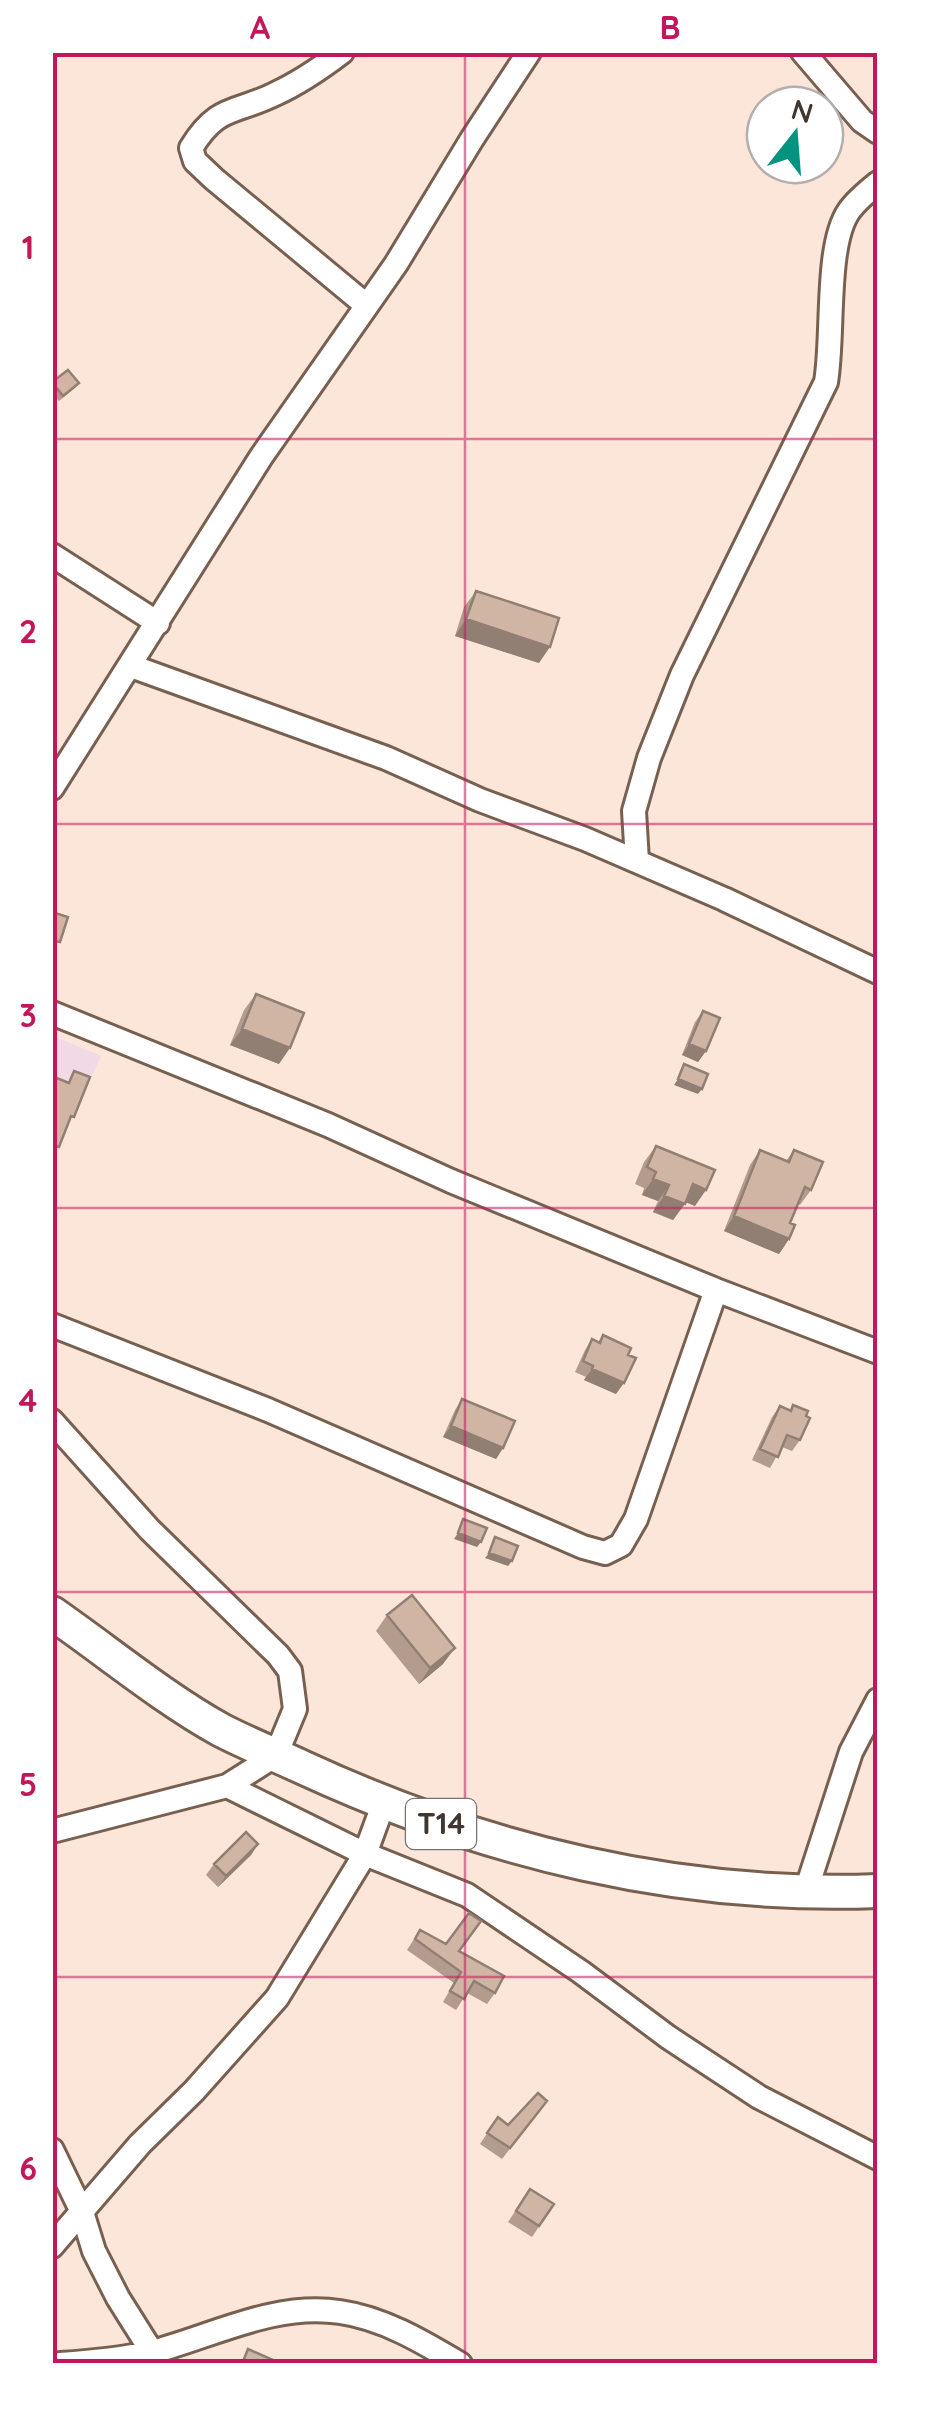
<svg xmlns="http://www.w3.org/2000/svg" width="930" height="2416" font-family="Quicksand,sans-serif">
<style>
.industrial{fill:#f1dae5}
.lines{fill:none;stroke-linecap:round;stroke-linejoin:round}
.minor-casing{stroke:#786051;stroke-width:28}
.highway-casing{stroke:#786051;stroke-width:38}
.minor{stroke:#fff;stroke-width:22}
.highway{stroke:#fff;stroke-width:32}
.wall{fill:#b39c8e}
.shaded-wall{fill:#927f74}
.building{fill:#d0b5a5;stroke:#927f74;stroke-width:2.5}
.grid{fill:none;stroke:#c2185b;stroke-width:2.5;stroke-opacity:0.55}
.labels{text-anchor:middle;stroke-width:8;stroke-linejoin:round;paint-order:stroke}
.shield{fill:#fff;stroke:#7a726e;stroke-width:2.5}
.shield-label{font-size:30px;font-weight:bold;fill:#413630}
.neatline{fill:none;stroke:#c2185b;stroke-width:4}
.grid-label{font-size:32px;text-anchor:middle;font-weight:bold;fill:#c2185b}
</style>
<rect width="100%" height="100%" fill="#fce6d9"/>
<!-- industrial -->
<path class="industrial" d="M 53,1036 L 101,1056 L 53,1161 Z"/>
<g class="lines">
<defs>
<path id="minor" d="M 342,52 C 321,68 299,83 275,94 C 235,114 218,104 191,148 L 195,161 L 214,179 L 366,305
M 803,52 L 862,121 L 878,132
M 52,555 L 158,623
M 131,666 L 386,758 L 480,800 L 585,839 L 724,899 L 878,972
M 52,788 L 261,457 L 396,264 L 472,139 L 529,52
M 637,861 L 634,811 L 649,758 L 682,675 L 826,382 C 834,336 825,245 849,211 C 856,201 868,191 878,183
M 52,1013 L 328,1125 L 451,1181 L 716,1290 L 878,1352
M 52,1325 L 268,1410 L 583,1547 L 605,1553 L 621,1545 L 636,1519 L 716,1290
M 52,1421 L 150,1530 L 278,1655 L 290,1671 L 295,1709 L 276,1755 L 227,1786 L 52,1831
M 227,1786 L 365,1854 L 467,1895 L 581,1972 L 668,2037 L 759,2097 L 878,2158
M 805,1894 L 851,1752 L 878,1700
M 52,2150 L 82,2212 L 94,2251 L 118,2298 L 152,2352 L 156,2364
M 52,2246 L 140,2144 L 194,2091 L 277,1998 L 365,1854 L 383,1805
M 60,2364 C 91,2362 123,2359 152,2352 C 213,2336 275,2302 340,2312 C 383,2318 423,2342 460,2364"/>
<path id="highway" d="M 52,1613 C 108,1652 162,1697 221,1730 C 248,1744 276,1755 304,1768 C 484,1851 679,1899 878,1891"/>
</defs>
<!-- minor casing -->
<use href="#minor" class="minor-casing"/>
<!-- highway casing -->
<use href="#highway" class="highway-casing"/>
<!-- minor -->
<use href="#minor" class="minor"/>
<!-- highway -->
<use href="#highway" class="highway"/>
</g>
<!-- wall -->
<path class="wall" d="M 52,382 L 79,383 L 75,388 L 59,401 L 52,393 Z
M 476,591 L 539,663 L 455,636 L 464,607 Z
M 256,994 L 279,1064 L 230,1045 L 244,1010 Z
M 703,1011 L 706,1051 L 698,1062 L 682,1055 L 695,1022 Z
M 656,1146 L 695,1206 L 685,1202 L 673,1220 L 653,1212 L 658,1201 L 642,1195 L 644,1188 L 635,1184 L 644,1162 Z
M 760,1150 L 786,1161 L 794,1150 L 811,1190 L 800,1205 L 798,1204 L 790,1223 L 789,1239 L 779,1254 L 724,1231 L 750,1165 Z
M 603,1335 L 616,1394 L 584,1380 L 586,1377 L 575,1372 L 585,1350 L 592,1339 L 598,1342 Z
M 462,1399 L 503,1448 L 496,1459 L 443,1437 L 455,1410 Z
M 793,1405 L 800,1440 L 792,1451 L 782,1447 L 770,1468 L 752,1460 L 772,1417 L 780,1406 L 790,1410 Z
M 387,1615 L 443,1664 L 419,1684 L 376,1631 Z
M 258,1844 L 251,1855 L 218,1887 L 206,1875 L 214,1864 Z
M 420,1930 L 459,1951 L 495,1993 L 487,2004 L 467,1993 L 456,2010 L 443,2002 L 454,1983 L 407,1950 Z
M 547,2101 L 502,2159 L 480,2144 L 498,2117 L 508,2125 Z
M 530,2189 L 554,2204 L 532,2237 L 508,2222 Z"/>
<!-- shaded-wall -->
<path class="shaded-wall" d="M 466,619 L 550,647 L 539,663 L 455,636 Z
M 242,1029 L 290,1048 L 279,1064 L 230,1045 Z
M 689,1044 L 706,1051 L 698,1062 L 682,1055 Z
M 678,1079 L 702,1089 L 698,1094 L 674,1085 Z
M 653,1179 L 669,1185 L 658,1201 L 642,1195 Z
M 693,1184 L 706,1190 L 695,1206 L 681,1200 Z
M 664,1196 L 685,1204 L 673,1220 L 653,1212 Z
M 734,1216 L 789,1239 L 779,1254 L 724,1231 Z
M 592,1369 L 624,1383 L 616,1394 L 584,1380 Z
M 451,1426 L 503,1448 L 496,1459 L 443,1437 Z
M 458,1533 L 481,1542 L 477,1547 L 454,1539 Z
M 489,1553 L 512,1561 L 508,1566 L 485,1558 Z
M 455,1648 L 443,1664 L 419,1684 L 430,1668 Z
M 258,1844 L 251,1855 L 218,1887 L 226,1876 Z"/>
<!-- building -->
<path class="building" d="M 68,370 L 79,383 L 63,396 L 52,382 Z
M 476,591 L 559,618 L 550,647 L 466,619 Z
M 52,912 L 68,917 L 60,942 L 55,941 L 52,947 Z
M 256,994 L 304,1013 L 290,1048 L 242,1029 Z
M 703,1011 L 720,1018 L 706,1051 L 689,1044 Z
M 684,1064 L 708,1074 L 702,1089 L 678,1079 Z
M 74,1071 L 90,1077 L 74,1117 L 71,1116 L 59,1147 L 52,1145 L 52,1076 L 69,1083 Z
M 656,1146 L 715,1170 L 706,1190 L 693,1184 L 685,1204 L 664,1196 L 669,1185 L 653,1179 L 656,1172 L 647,1167 Z
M 760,1150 L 789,1162 L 794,1150 L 823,1162 L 811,1190 L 805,1187 L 790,1223 L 795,1225 L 789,1239 L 734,1216 Z
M 603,1335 L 631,1348 L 628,1355 L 636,1358 L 624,1383 L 592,1369 L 593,1366 L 583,1361 L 592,1339 L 600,1343 Z
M 462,1399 L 515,1421 L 503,1448 L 451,1426 Z
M 793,1405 L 808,1411 L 806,1416 L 810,1418 L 800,1440 L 787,1435 L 778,1457 L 760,1449 L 780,1406 L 791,1411 Z
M 463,1519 L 487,1528 L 481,1542 L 458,1533 Z
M 495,1537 L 518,1546 L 512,1561 L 489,1553 Z
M 412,1595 L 455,1648 L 430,1668 L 387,1615 Z
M 246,1832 L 258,1844 L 226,1876 L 214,1864 Z
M 469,1913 L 481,1921 L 459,1951 L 504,1976 L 495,1993 L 474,1981 L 464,1999 L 450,1991 L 461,1972 L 415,1939 L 420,1930 L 446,1944 Z
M 538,2093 L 547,2101 L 510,2148 L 487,2133 L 498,2117 L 508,2125 Z
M 530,2189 L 554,2204 L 539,2226 L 516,2211 Z
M 248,2349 L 282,2364 L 242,2364 Z"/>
<!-- grid -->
<path class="grid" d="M 465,52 L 465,2364M 52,439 L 878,439M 52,824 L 878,824M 52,1208 L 878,1208M 52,1592 L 878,1592M 52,1977 L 878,1977"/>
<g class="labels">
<!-- shield labels -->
<rect class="shield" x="406" y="1799" width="70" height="50" rx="8"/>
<g class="shield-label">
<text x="441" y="1834">T14</text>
</g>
</g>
<!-- border -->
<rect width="930" height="2416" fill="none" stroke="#ffffff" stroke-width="110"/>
<!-- north arrow -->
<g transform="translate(795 135) rotate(17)"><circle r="48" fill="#ffffff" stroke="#b3afac" stroke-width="2.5"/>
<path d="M0-8L18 38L0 25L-18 38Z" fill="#029481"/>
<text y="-15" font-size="28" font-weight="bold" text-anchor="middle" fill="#413630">N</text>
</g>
<rect x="55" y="55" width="820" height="2306" class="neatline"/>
<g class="grid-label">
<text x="260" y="39">A</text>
<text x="670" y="39">B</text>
<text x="28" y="259">1</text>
<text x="28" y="643">2</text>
<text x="28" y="1027">3</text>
<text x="28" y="1412">4</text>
<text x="28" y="1796">5</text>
<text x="28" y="2180">6</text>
</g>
</svg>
